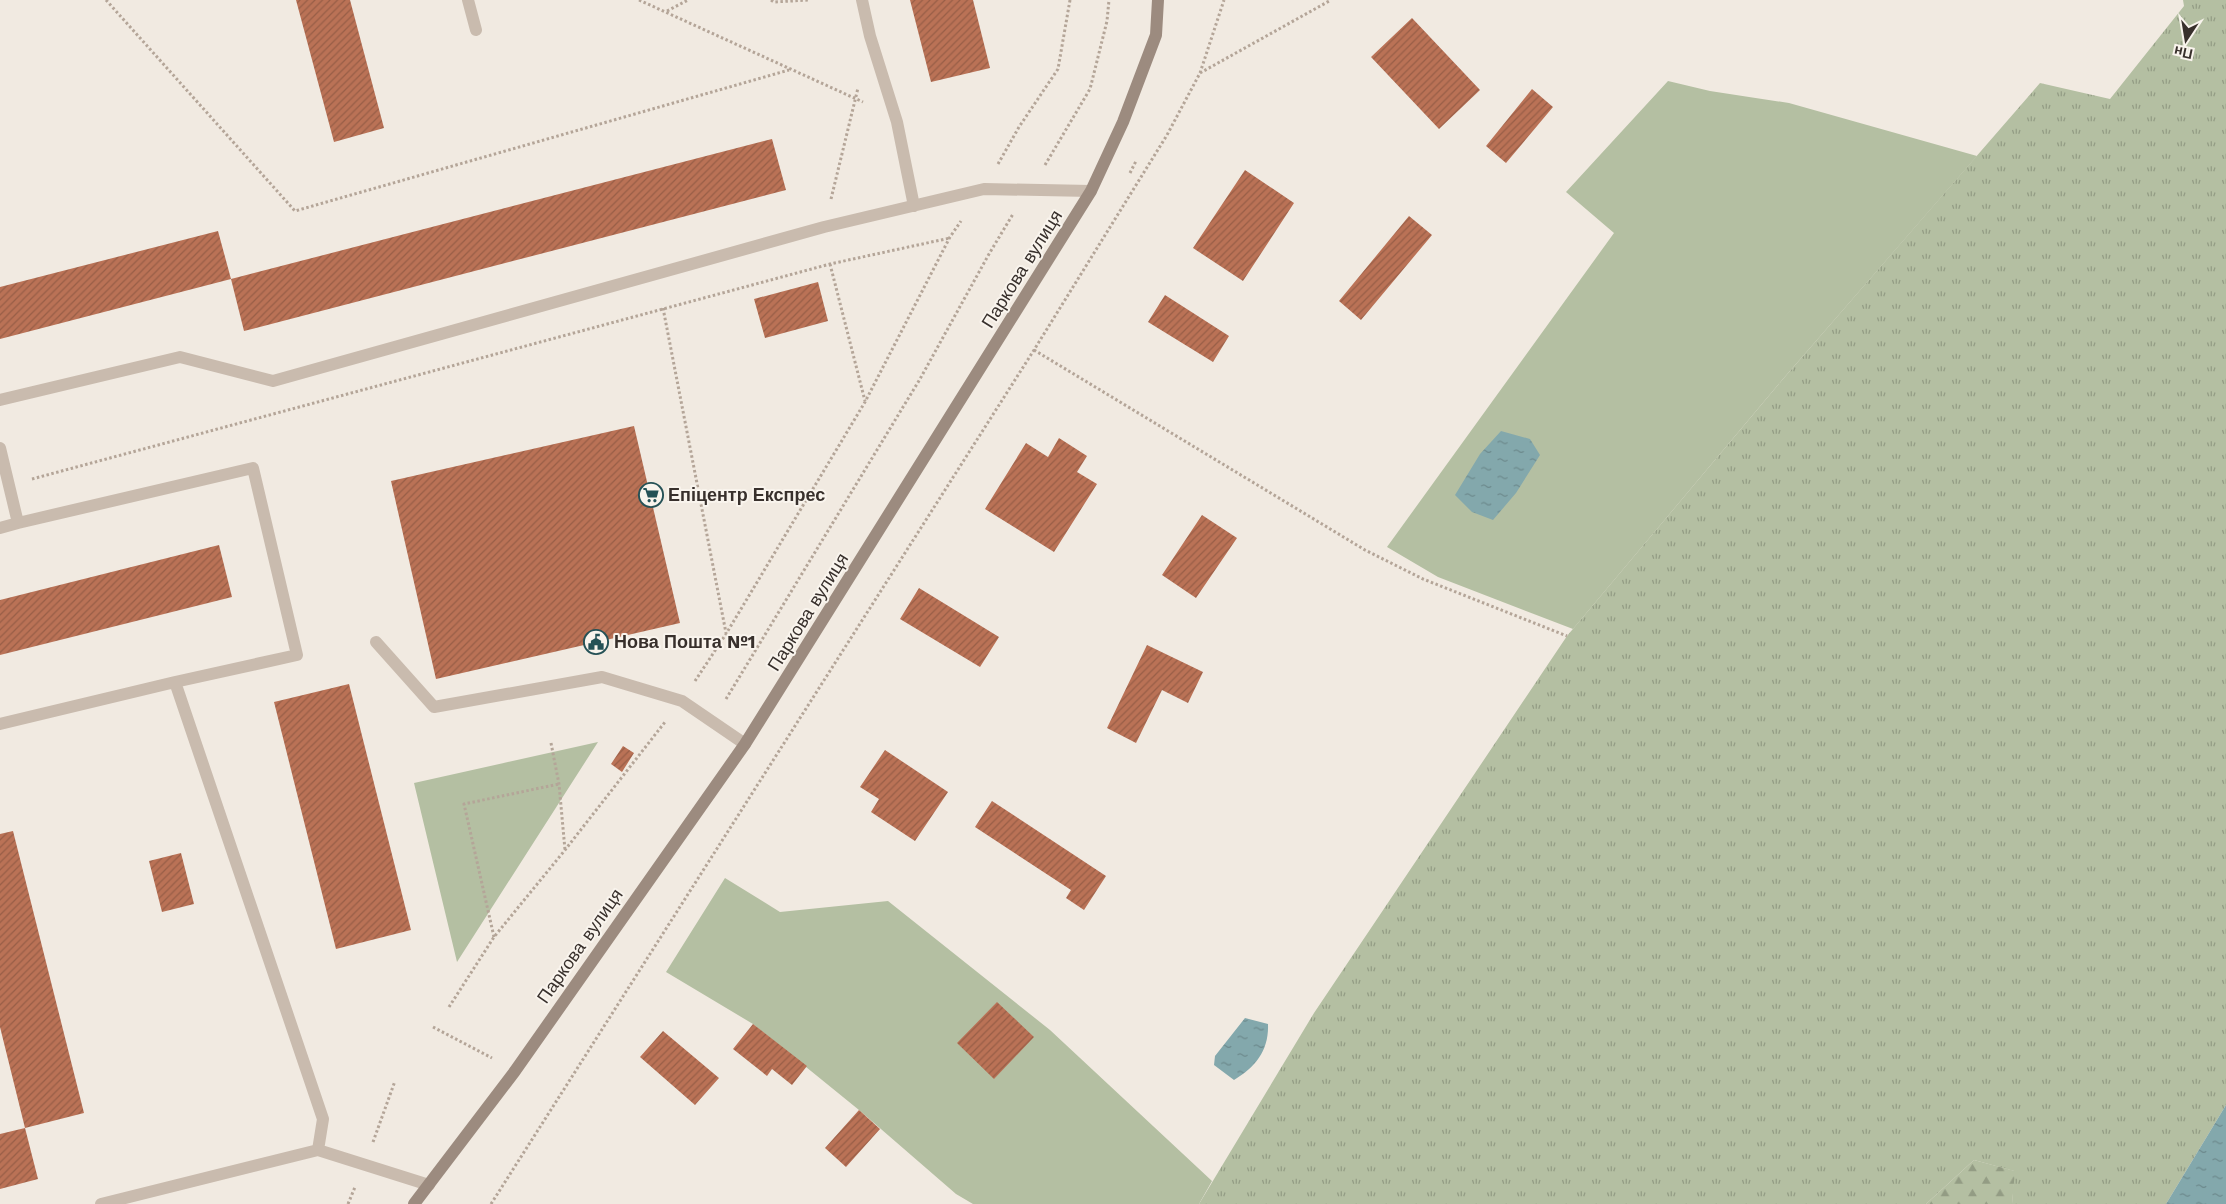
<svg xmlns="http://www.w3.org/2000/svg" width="2226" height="1204" font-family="'Work Sans',sans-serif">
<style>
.grass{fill:url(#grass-tufts)}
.forest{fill:url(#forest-firs)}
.green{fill:#b4bfa2}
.water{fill:url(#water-ripples)}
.building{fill:url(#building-hatch)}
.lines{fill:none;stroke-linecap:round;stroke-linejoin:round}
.path{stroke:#b4a598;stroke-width:3;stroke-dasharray:2.5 2.5;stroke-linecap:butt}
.lane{stroke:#c9bbae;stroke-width:12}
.secondary{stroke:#9c8b7f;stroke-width:12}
.labels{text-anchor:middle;stroke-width:4;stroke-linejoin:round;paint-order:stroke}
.street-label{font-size:18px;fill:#38302c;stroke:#f9f4ed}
.poi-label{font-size:18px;font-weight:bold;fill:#38302c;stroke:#f9f4ed;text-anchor:start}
</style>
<defs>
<pattern id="grass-tufts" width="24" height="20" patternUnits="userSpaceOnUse" patternTransform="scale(1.25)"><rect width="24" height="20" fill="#b4bfa2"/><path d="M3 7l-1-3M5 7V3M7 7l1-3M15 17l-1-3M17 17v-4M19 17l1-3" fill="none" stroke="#939c84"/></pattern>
<pattern id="forest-firs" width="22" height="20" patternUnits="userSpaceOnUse" patternTransform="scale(1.25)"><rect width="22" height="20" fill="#b4bfa2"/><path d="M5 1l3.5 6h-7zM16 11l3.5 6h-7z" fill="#939c84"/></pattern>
<pattern id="water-ripples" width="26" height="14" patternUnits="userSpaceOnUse" patternTransform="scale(1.25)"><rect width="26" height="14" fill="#83a8ac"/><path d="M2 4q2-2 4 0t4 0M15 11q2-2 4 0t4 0" fill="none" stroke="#6c898c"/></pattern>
<pattern id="building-hatch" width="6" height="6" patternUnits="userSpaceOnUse" patternTransform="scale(1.25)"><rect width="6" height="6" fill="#ba7256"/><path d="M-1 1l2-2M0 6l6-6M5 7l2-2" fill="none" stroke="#985e47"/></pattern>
</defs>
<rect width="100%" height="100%" fill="#f1eae1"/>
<!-- grass -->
<path class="grass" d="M 2183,0 L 2226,0 L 2226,1105 L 2166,1204 L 2012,1204 L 2014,1171 L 1974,1160 L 1926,1204 L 1199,1204 L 1314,1013 L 1567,636 L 1783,379 L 2040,83 L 2110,99 L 2184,6 Z"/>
<!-- forest -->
<path class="forest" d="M 1974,1160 L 2015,1171 L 2012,1204 L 1926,1204 Z"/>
<!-- green -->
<path class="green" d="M 1668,81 L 1710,91 L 1789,103 L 1977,156 L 1783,379 L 1573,629 L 1438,577 L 1387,547 L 1614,233 L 1566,192 Z
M 598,742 L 457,962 L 414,783 Z
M 725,878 L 780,912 L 888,901 L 1050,1030 L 1212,1181 L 1199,1204 L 973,1204 L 956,1194 L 859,1110 L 753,1024 L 666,972 Z"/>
<!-- water -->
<path class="water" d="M 1501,431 L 1530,439 L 1540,455 L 1516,493 L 1493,520 L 1472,512 L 1455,495 L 1480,454 Z
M 1245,1018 L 1268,1024 C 1269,1050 1256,1067 1234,1080 L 1214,1065 L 1215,1056 Z
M 2226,1105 L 2226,1204 L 2166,1204 Z"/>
<!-- building -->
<path class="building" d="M 296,0 L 350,0 L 384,128 L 334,142 Z
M 910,0 L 973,0 L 990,68 L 931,82 Z
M 1412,18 L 1480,90 L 1439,129 L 1371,57 Z
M 1532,89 L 1553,107 L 1506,163 L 1486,146 Z
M 772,139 L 786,190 L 244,331 L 231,279 Z
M 1245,170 L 1294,203 L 1243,281 L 1193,248 Z
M 1409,216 L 1432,235 L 1361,320 L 1339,301 Z
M 218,231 L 231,279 L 0,339 L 0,287 Z
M 818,282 L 828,321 L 765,338 L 754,299 Z
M 1165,295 L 1229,336 L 1213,362 L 1148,322 Z
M 634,426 L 680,623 L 436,679 L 391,481 Z
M 1059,438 L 1087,456 L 1077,472 L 1097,484 L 1054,552 L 985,509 L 1026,443 L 1048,457 Z
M 1202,515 L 1237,538 L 1196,598 L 1162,575 Z
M 219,545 L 232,597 L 0,655 L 0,600 Z
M 919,588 L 999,637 L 980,667 L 900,619 Z
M 1147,645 L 1203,672 L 1188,703 L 1162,690 L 1136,743 L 1107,728 Z
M 349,684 L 411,930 L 336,949 L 274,702 Z
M 623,746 L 634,753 L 622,772 L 611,764 Z
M 885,750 L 948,792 L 915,841 L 871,812 L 879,799 L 860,787 Z
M 992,801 L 1106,876 L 1084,910 L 1066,898 L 1071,890 L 975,827 Z
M 13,831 L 84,1113 L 25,1128 L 0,1027 L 0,834 Z
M 181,853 L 194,904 L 162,912 L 149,861 Z
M 997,1002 L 1034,1037 L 994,1079 L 957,1043 Z
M 753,1024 L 807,1066 L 792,1085 L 772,1069 L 767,1076 L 733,1049 Z
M 663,1031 L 719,1078 L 695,1105 L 640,1057 Z
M 859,1110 L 880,1129 L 846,1167 L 825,1148 Z
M 25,1128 L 38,1179 L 0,1189 L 0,1134 Z"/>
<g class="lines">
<!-- path -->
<path class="path" d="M 106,0 L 295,211 L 789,70
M 639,0 L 863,102
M 771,0 L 774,2 L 808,0
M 667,11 L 688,0
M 1200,73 L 1331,0
M 998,164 L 1019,127 L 1058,69 L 1070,0
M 1045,165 L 1090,89 L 1107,21 L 1109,0
M 1130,173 L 1136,161
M 831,199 L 858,88
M 830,264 L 865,401
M 663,308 L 726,633
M 1034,350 L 1365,550 L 1423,579 L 1567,636
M 32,479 L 830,264 L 950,238
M 695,681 L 726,634 L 865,402 L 950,237 L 961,221
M 726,699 L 920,379 L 989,254 L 1013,214
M 551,743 L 559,784 L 565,850
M 494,937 L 464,804 L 559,784
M 449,1007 L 494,937 L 565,850 L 665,722
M 433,1027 L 492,1058
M 373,1142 L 395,1081
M 348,1204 L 355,1187
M 491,1204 L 1034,350 L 1167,135 L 1200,73 L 1224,0"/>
<!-- lane -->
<path class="lane" d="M 468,0 L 476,30
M 862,0 L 870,36 L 897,122 L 914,206
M 0,400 L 180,357 L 273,381 L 824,227 L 984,189 L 1091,191
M 0,448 L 18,523 L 0,528
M 18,523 L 253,468 L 297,655 L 175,682
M 376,642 L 434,707 L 602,677 L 682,701 L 745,744
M 0,724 L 175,682 L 323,1119 L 318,1150
M 101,1204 L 318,1150 L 429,1185"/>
<!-- secondary -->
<path class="secondary" d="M 414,1204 L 515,1071 L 745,744 L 1091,191 L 1123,122 L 1156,35 L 1158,0"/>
</g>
<!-- icons -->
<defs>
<symbol id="supermarket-ring" viewBox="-11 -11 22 22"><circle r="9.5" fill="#f9f4ed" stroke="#255156" stroke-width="1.5"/><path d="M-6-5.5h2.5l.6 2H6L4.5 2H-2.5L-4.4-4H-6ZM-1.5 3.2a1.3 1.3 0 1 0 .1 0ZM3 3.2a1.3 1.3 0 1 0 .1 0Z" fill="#255156"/></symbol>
<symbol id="civic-ring" viewBox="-11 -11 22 22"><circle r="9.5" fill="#f9f4ed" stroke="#255156" stroke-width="1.5"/><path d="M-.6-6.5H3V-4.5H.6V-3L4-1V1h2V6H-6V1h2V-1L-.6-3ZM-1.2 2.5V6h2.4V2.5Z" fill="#255156"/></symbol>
</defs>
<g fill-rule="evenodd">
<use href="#supermarket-ring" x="637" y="481" width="28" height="28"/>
<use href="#civic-ring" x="582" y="628" width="28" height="28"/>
</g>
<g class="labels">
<!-- street labels -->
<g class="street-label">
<text transform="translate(1022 269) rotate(-58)" y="6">Паркова вулиця</text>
<text transform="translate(808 612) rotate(-58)" y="6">Паркова вулиця</text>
<text transform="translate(580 946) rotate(-55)" y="6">Паркова вулиця</text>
</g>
<!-- poi labels -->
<g class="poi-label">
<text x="668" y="501">Епіцентр Експрес</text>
<text x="614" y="648">Нова Пошта №1</text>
</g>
</g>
<!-- north arrow -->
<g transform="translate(2186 40) rotate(192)" stroke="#f9f4ed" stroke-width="4" paint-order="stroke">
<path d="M0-4L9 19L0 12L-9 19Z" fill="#38302c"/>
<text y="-8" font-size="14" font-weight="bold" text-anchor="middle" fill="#38302c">Пн</text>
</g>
</svg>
